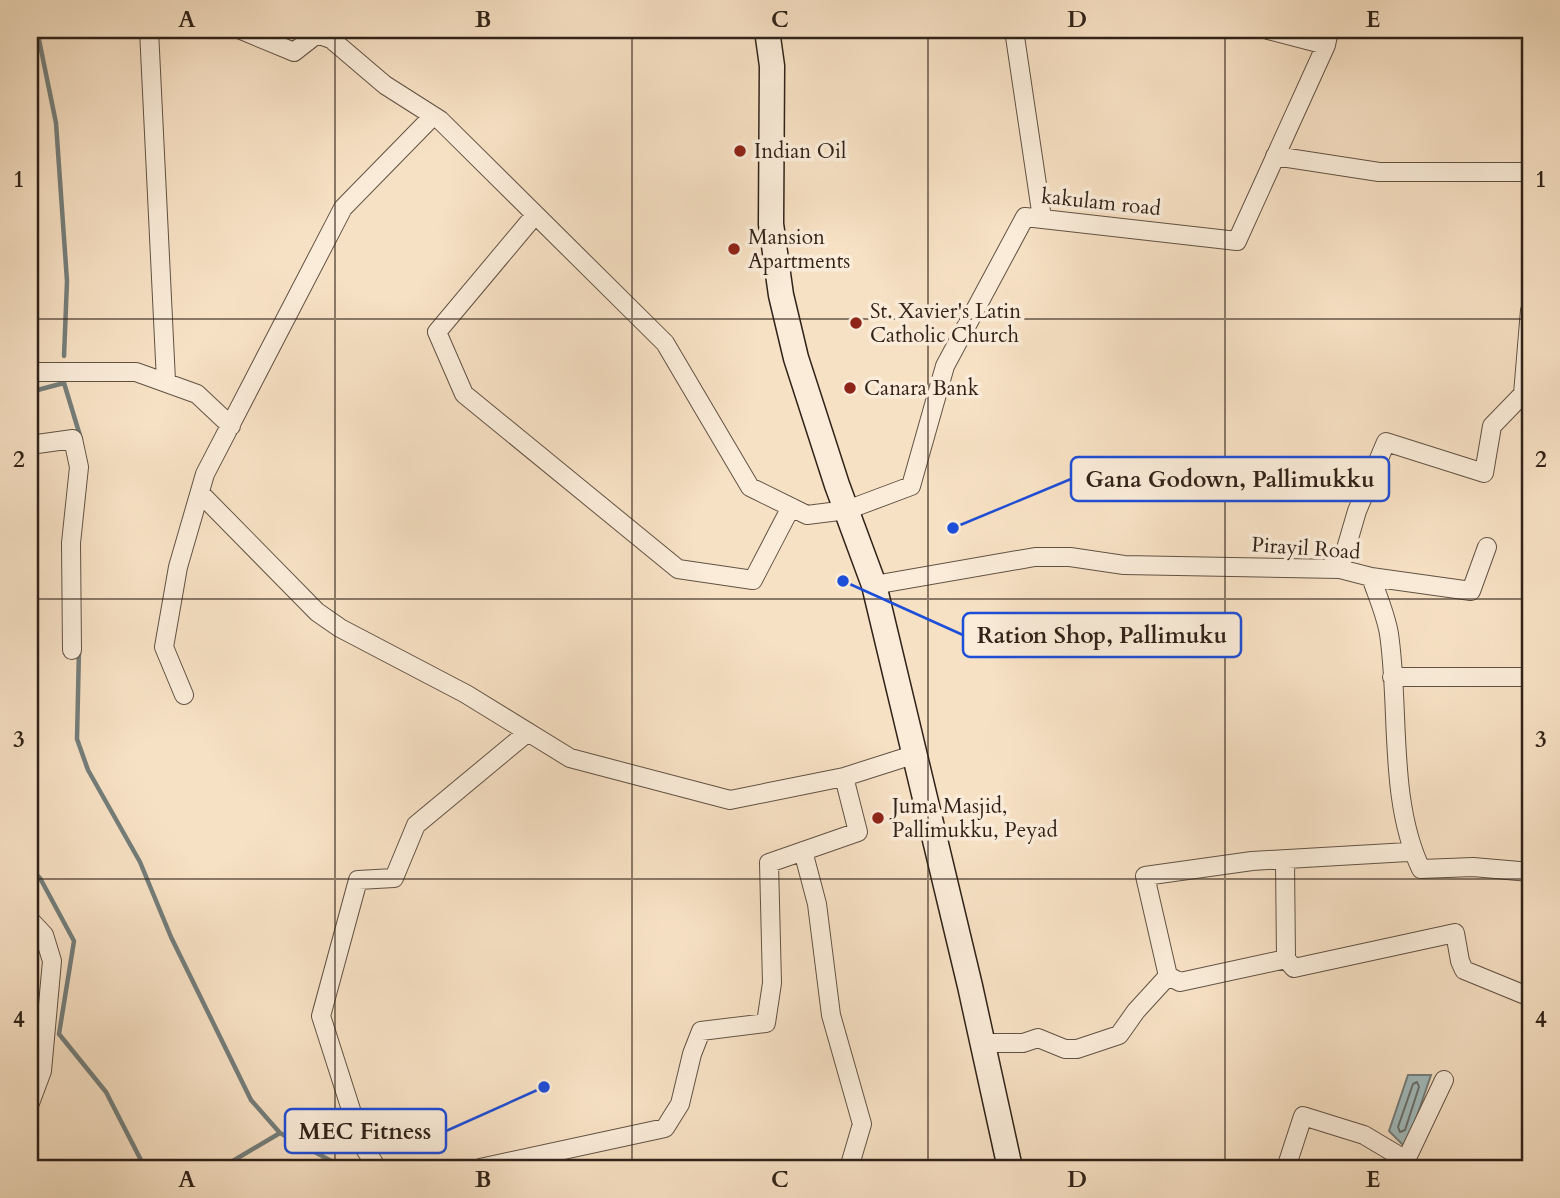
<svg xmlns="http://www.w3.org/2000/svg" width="1560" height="1198" font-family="Cardo,serif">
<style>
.water{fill:#a1bbbd;stroke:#747e7b;stroke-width:2}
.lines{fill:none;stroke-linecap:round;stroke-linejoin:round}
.shore{stroke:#696f6b;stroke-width:2}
.stream{stroke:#747e7b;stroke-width:4.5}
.minor-casing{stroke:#625244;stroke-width:20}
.secondary-casing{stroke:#312319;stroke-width:27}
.minor{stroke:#faecd9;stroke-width:18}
.secondary{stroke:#faecd9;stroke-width:24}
.grid{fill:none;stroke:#312319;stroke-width:2;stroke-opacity:0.55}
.poi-dot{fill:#8f2418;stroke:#faecd9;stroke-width:2.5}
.labels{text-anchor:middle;stroke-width:7;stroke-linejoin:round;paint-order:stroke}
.poi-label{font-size:21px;fill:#312319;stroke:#faecd9;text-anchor:start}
.street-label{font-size:21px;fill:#312319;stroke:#faecd9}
.leader{fill:none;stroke:#1d4ed8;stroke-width:2.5}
.callout-dot{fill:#1d4ed8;stroke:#faecd9;stroke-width:2.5}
.callout{fill:#faecd9;stroke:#1d4ed8;stroke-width:2.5}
.callout-label{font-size:23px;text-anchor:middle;font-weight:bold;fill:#312319}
.neatline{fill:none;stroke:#312319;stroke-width:2.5}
.grid-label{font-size:23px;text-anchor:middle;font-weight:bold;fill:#312319}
</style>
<rect width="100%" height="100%" fill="#f7e1c4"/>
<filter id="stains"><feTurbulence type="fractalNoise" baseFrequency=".00286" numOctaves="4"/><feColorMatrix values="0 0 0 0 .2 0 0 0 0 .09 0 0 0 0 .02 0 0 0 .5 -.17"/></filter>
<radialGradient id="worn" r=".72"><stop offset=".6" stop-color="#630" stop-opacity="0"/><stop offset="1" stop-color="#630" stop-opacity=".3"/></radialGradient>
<!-- water -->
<path class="water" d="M 1408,1075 L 1431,1075 L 1406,1148 L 1389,1131 Z"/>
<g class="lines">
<!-- shore -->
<path class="shore" d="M 1417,1082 L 1419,1087 L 1405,1130 L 1400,1132 L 1398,1127 L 1413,1084 Z"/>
<!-- stream -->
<path class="stream" d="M 37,30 L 56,123 L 67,281 L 64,356
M 30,392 L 64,383 L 81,439
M 79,649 L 77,739 L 88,770 L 140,862 L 171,937 L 251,1100 L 280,1133 L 344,1168
M 30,868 L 40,878 L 74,941 L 59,1034 L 106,1092 L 145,1168
M 221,1168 L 280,1133"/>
<defs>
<path id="minor" d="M 149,30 L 166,381
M 241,30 L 294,52 L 317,34 L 331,39 L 385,85 L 440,120 L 665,343 L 750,487 L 807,515 L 847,510 L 911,486 L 945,366 L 1025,217 L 1237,241 L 1326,45 L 1329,30
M 1014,30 L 1042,218
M 1268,30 L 1326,45
M 1275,156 L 1379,172 L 1530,172
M 535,215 L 437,332 L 464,394 L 678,569 L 753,580 L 791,507
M 30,372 L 136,372 L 197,394 L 231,426
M 30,445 L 73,439 L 79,467 L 71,543 L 72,650
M 200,493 L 317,612 L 340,628 L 466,694 L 570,758 L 730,800 L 844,777 L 916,754
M 1340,569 L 1357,511 L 1386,442 L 1484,473 L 1492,426 L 1523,394 L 1530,310
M 1371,577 L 1471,591 L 1487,547
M 874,585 L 1035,557 L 1070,557 L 1124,565 L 1340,569 L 1371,577 C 1377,595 1386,615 1389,634 C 1400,708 1388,800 1421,869 L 1473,867 L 1530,872
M 1392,677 L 1530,677
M 184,695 L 164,647 L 178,567 L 205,474 L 343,208 L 433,116
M 803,851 L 817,904 L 831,1015 L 862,1124 L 849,1168
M 1285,860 L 1286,959
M 30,920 L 44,935 L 52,961 L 42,1071 L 30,1103
M 1168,976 L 1180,982 L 1286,959 L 1294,968 L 1455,933 L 1460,961 L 1464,970 L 1530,997
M 982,1043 L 1023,1043 L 1038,1038 L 1065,1049 L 1077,1049 L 1119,1035 L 1136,1011 L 1168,976 L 1145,876 L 1252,861 L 1408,852 L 1410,846
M 377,1168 L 362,1144 L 321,1016 L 358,880 L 394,878 L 416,825 L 528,732
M 480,1168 L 665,1128 L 680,1104 L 692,1054 L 701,1031 L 766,1023 L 772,983 L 769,863 L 858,832 L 844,777
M 1286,1168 L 1303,1116 L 1364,1135 L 1406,1160 L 1444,1080"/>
<path id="secondary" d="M 767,30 L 772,66 L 771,224 L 781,295 L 796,358 L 837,485 L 874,585 L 970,986 L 1010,1168"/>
</defs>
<!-- minor casing -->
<use href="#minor" class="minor-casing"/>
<!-- secondary casing -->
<use href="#secondary" class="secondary-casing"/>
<!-- minor -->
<use href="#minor" class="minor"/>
<!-- secondary -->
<use href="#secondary" class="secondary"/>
</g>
<!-- grid -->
<path class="grid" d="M 335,30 L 335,1168M 632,30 L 632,1168M 928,30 L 928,1168M 1225,30 L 1225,1168M 30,319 L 1530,319M 30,599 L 1530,599M 30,879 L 1530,879"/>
<!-- markers -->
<g class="poi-dot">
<circle cx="740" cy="151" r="7"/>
<circle cx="734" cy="249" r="7"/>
<circle cx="856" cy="323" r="7"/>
<circle cx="850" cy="388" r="7"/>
<circle cx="878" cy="818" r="7"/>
</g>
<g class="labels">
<!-- poi labels -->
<g class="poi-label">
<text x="754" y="158">Indian Oil</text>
<text x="748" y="244">Mansion<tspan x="748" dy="24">Apartments</tspan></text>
<text x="870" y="318">St. Xavier's Latin<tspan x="870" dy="24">Catholic Church</tspan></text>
<text x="864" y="395">Canara Bank</text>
<text x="892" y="813">Juma Masjid,<tspan x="892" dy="24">Pallimukku, Peyad</tspan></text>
</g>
<!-- street labels -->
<g class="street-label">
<text transform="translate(1101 202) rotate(6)" y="7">kakulam road</text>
<text transform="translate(1306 548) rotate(4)" y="7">Pirayil Road</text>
</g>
</g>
<!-- callouts -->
<path class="leader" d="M953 528L1071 479M843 581L963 635M544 1087L446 1131"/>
<g class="callout-dot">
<circle cx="953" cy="528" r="7"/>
<circle cx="843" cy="581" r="7"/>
<circle cx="544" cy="1087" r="7"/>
</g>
<g class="callout">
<rect x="1071" y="457" width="318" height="44" rx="7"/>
<rect x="963" y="613" width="278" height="44" rx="7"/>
<rect x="285" y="1109" width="161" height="44" rx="7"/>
</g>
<g class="callout-label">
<text x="1230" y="487">Gana Godown, Pallimukku</text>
<text x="1102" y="643">Ration Shop, Pallimuku</text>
<text x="365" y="1139">MEC Fitness</text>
</g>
<!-- margin -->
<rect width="1560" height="1198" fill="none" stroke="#f7e1c4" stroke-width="77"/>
<rect x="38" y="38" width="1484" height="1122" class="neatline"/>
<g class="grid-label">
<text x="187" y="27">A</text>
<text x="483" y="27">B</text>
<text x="780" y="27">C</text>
<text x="1077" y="27">D</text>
<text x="1373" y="27">E</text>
<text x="19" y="187">1</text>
<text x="1541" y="187">1</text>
<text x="19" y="467">2</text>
<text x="1541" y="467">2</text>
<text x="19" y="747">3</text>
<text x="1541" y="747">3</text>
<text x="19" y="1027">4</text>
<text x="1541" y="1027">4</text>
<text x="187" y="1187">A</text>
<text x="483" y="1187">B</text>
<text x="780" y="1187">C</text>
<text x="1077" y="1187">D</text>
<text x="1373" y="1187">E</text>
</g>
<rect width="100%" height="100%" filter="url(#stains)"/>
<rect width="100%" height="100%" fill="url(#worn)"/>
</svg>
